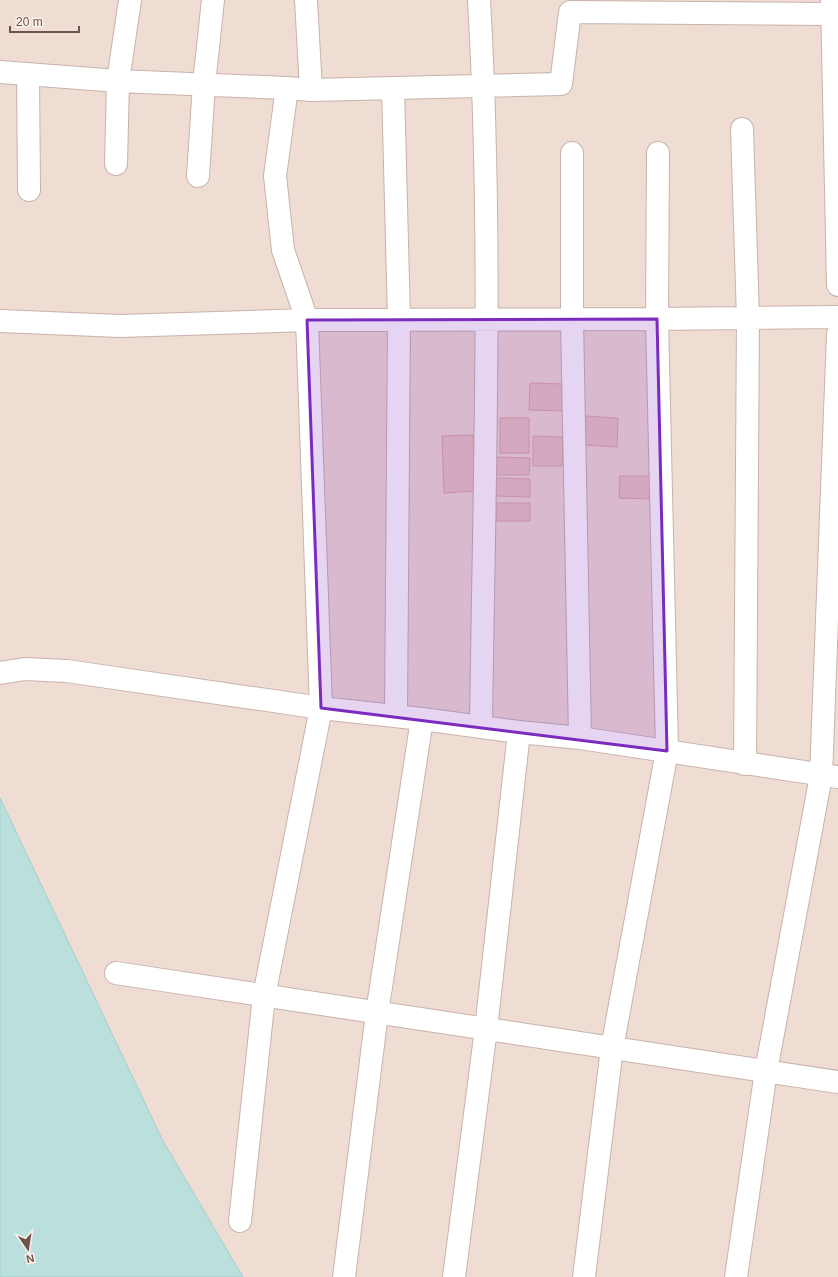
<svg xmlns="http://www.w3.org/2000/svg" width="838" height="1277" font-family="Arial,sans-serif">
<style>
.residential{fill:#efdcd2}
.water{fill:#badfdd;stroke:#a2cfcd}
.building{fill:#eac7be;stroke:#dbaba1}
.lines{fill:none;stroke-linecap:round;stroke-linejoin:round}
.minor-casing{stroke:#c7b3ac;stroke-width:24}
.minor{stroke:#fff;stroke-width:22}
.marked{fill:#7b2cbf;fill-opacity:0.2;stroke:#7b2cbf;stroke-width:3;stroke-linejoin:round}
</style>
<rect width="100%" height="100%" fill="#f8ece3"/>
<!-- residential -->
<path class="residential" d="M 0,0 L 838,0 L 838,1277 L 0,1277 Z"/>
<!-- water -->
<path class="water" d="M 0,798 L 163,1141 L 243,1277 L 0,1277 Z"/>
<!-- building -->
<path class="building" d="M 530,383 L 565,384 L 564,411 L 529,410 Z
M 586,416 L 618,418 L 617,447 L 585,445 Z
M 500,418 L 529,418 L 529,453 L 500,453 Z
M 473,435 L 475,491 L 444,493 L 442,436 Z
M 533,436 L 563,437 L 562,466 L 533,466 Z
M 496,457 L 530,458 L 529,475 L 495,475 Z
M 620,476 L 654,476 L 654,499 L 619,498 Z
M 496,478 L 530,479 L 530,497 L 496,496 Z
M 497,503 L 530,503 L 530,521 L 496,521 Z"/>
<g class="lines">
<defs>
<path id="minor" d="M 306,0 L 311,90
M 479,0 C 493,242 484,485 481,727
M 832,0 L 838,285
M 0,72 L 118,81 L 287,88 L 311,90 L 561,84 L 570,12 L 832,14
M 28,74 L 29,190
M 393,88 L 399,319 L 396,716
M 742,129 L 748,318 L 745,764
M 572,153 L 572,319 L 580,738
M 116,164 L 118,81 L 130,0
M 198,176 L 204,84 L 213,0
M 0,321 L 120,326 L 307,320 L 657,319 L 838,317
M 0,673 L 25,669 L 67,671 L 321,708 L 422,719 L 519,732 L 580,738 L 838,777
M 116,973 L 838,1082
M 240,1221 L 264,996 L 321,708 L 307,320 L 283,250 L 275,176 L 287,88
M 344,1277 L 377,1013 L 422,719
M 454,1277 L 486,1029 L 519,732
M 584,1277 L 612,1048 L 667,751 L 657,319 L 658,153
M 736,1277 L 766,1071 L 821,776 L 838,334"/>
</defs>
<!-- minor casing -->
<use href="#minor" class="minor-casing"/>
<!-- minor -->
<use href="#minor" class="minor"/>
</g>
<!-- marked area -->
<path class="marked" d="M 657,319 L 667,751 L 321,708 L 307,320 Z"/>
<!-- north arrow -->
<g transform="translate(28 1249) rotate(167)" stroke="#fcf0e8" stroke-width="3" paint-order="stroke">
<path d="M0-3L7 15L0 10L-7 15Z" fill="#6d524d"/>
<text y="-6" font-size="11" font-weight="bold" text-anchor="middle" fill="#6d524d">N</text>
</g>
<!-- scale -->
<path d="M10 26v6h69v-6" fill="none" stroke="#6d524d" stroke-width="2"/>
<text x="16" y="26" font-size="12" fill="#6d524d" stroke="#fcf0e8" stroke-width="3" paint-order="stroke">20 m</text>
</svg>
